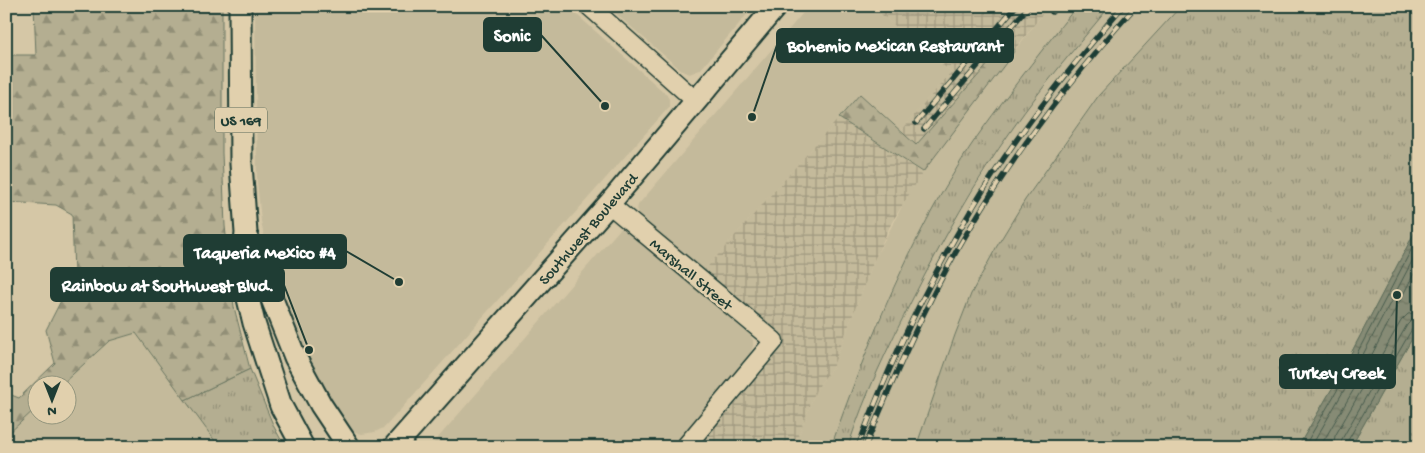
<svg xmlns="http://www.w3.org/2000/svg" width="1425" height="453" font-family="'Gochi Hand',sans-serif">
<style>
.built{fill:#c4ba9b}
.industrial{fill:url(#industrial-grid)}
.grass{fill:url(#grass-tufts);stroke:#6a7662}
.forest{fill:url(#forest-firs);stroke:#6a7662}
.water{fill:url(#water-ripples);stroke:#5d6c5a}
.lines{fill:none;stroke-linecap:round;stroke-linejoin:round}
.shore{stroke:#485c4e;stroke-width:1}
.minor-casing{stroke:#1f3d34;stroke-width:21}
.major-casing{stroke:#1f3d34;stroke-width:25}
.minor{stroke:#e1d0ad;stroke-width:18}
.major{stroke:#e1d0ad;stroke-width:21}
.rail-casing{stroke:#1f3d34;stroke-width:5.5}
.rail{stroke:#e1d0ad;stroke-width:4;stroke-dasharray:11;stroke-linecap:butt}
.labels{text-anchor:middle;stroke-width:5;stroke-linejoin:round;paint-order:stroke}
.shield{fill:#e1d0ad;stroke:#596958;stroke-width:1}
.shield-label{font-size:15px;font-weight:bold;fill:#1f3d34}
.street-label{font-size:16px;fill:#1f3d34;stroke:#e1d0ad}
.leader{fill:none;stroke:#1f3d34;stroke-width:2}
.callout-dot{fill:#1f3d34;stroke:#e1d0ad;stroke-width:2}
.callout{fill:#1f3d34;stroke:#1f3d34;stroke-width:2}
.callout-label{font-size:18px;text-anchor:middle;font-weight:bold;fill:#fff}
</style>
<defs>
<pattern id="industrial-grid" width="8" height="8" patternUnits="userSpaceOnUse" patternTransform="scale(1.25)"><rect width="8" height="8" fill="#c4ba9b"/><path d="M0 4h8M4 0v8" fill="none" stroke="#9f987f"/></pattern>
<pattern id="grass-tufts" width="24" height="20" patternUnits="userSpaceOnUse" patternTransform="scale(1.25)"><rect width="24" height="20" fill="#b4ae91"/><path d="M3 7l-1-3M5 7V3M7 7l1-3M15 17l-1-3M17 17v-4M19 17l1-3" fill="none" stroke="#928f77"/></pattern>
<pattern id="forest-firs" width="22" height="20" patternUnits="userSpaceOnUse" patternTransform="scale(1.25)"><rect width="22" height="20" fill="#b4ae91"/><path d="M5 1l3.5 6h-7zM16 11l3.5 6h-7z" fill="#928f77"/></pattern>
<pattern id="water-ripples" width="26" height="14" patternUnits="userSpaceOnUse" patternTransform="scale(1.25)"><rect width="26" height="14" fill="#868b74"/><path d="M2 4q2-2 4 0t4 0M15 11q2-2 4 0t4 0" fill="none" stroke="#6d7360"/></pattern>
</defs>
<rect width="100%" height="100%" fill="#d5c7a6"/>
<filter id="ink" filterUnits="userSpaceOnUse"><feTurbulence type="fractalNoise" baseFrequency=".02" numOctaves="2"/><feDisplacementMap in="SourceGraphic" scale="10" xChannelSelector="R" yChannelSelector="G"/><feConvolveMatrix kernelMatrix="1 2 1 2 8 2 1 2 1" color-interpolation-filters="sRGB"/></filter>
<g filter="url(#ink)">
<!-- built -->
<path class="built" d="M 255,6 L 567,6 L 666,94 L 669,99 L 669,107 L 385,427 L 375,432 L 362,434 L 349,430 L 332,412 L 327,394 L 303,342 L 294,335 L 289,326 L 270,266 L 261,221 L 257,180 Z
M 607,6 L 754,6 L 700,70 L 689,74 L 682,71 Z
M 809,6 L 871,6 L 951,72 L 901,131 L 860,95 L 701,274 L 639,216 L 637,211 L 638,205 Z
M 1049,6 L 1077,6 L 988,121 L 955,170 L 933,210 L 900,272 L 877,323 L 831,447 L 794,447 L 816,390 L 833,366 L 875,258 L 909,193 L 930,161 Z
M 1110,6 L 1181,6 L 1099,95 L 1025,200 L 997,246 L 971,294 L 955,335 L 916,447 L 848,447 L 871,383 L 944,237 L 1013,127 L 1066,58 Z
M 620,229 L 627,230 L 750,335 L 753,340 L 753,346 L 750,354 L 672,447 L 430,447 Z
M 136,333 L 215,441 L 210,447 L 6,447 L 6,436 L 37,407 L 38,416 L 68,416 L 68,386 L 61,385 L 109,341 Z"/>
<!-- industrial -->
<path class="industrial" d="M 871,6 L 1049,6 L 1015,49 L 1000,51 L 916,145 L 901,131 L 951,72 Z
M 839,118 L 923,172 L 892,222 L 875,258 L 833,366 L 816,390 L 794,447 L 695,447 L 785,340 L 701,274 Z"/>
<!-- grass -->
<path class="grass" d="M 1077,6 L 1110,6 C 1077,46 1043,85 1013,128 C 975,182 943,239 913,298 C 888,347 865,394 848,447 L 831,447 C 865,351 902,257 955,171 C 973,140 995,112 1016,84 C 1036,58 1056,32 1077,6 Z
M 1181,6 L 1419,6 L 1419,224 L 1337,380 L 1298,447 L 916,447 L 955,335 L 971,294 L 997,246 L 1025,200 L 1099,95 Z
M 1419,324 L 1419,447 L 1351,447 L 1418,328 Z
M 250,369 L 274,427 L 285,447 L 210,447 L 215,441 L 185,400 Z"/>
<!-- forest -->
<path class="forest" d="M 34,6 L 222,6 L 222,153 L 225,226 L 234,307 L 250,369 L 185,400 L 136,333 L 109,341 L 61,385 L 38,386 L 37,407 L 6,436 L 6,393 L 19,398 L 55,363 L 46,330 L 74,275 L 72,214 L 56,205 L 6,202 L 6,55 L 36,55 Z
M 1015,49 L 1012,55 L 923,172 L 839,118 L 860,94 L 916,145 L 1000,51 Z"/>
<!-- water -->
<path class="water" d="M 1419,224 L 1418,328 L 1351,447 L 1298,447 L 1337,380 Z"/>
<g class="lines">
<!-- shore -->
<path class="shore" d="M 1304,447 L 1342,382 L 1419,235
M 1311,447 L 1347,385 L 1419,248
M 1320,447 L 1354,389 L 1419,264
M 1333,447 L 1335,436 L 1401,321 L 1408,314 L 1419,312
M 1340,447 L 1342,439 L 1407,325 L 1412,320 L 1419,319
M 1347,447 L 1347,442 L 1412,329 L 1419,326"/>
<defs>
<path id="minor" d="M 589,6 L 696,101
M 609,204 L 774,341 L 685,447"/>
<path id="major" d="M 240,6 L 241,164 L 246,233 L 242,274 L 254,323 L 281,406 L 303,447
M 247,236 L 295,357 L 321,405 L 349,447
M 394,447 L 609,204 L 776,6"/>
</defs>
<!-- minor casing -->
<use href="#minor" class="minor-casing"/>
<!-- major casing -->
<use href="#major" class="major-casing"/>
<!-- minor -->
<use href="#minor" class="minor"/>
<!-- major -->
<use href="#major" class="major"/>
<defs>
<path id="rail" d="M 1052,12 L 1057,6
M 916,123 L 1016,6
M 924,129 L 1029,6
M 858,447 C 896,346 944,248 1004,158 C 1040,105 1081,55 1123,6
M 865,447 C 895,375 925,304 964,238 C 1013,155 1072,77 1136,6"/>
</defs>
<!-- rail casing -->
<use href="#rail" class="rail-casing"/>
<!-- rail -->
<use href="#rail" class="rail"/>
</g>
</g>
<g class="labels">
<!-- shield labels -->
<rect class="shield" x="215" y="107.5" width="52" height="25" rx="4"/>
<g class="shield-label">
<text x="241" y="125">US 169</text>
</g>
<!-- street labels -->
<g class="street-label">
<text transform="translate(587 228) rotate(-49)" y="6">Southwest Boulevard</text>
<text transform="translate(692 273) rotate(40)" y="6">Marshall Street</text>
</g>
</g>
<!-- callouts -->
<path class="leader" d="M605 106L541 35M752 117L777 45M399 282L346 251M309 350L284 285M1397 295L1395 371"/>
<g class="callout-dot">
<circle cx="605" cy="106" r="5"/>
<circle cx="752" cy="117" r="5"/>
<circle cx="399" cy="282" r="5"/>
<circle cx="309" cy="350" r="5"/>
<circle cx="1397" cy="295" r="5"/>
</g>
<g class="callout">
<rect x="484" y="18" width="57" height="33" rx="5"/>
<rect x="777" y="29" width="236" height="33" rx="5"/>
<rect x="184" y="235" width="162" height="33" rx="5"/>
<rect x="51" y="268" width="233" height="33" rx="5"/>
<rect x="1280" y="355" width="115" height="33" rx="5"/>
</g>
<g class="callout-label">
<text x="512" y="41">Sonic</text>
<text x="895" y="51">Bohemio Mexican Restaurant</text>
<text x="265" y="258">Taqueria Mexico #4</text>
<text x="168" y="291">Rainbow at Southwest Blvd.</text>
<text x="1337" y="378">Turkey Creek</text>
</g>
<!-- margin -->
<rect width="1425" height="453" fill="none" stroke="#e1d0ad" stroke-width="25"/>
<rect x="12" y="12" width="1400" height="428" fill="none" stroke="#1f3d34" stroke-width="2" filter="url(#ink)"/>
<!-- north arrow -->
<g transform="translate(52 400) rotate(180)"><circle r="24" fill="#e1d0ad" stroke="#93957d"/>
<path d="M0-4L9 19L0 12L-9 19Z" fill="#1f3d34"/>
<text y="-8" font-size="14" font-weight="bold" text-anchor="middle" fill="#1f3d34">N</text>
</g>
</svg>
